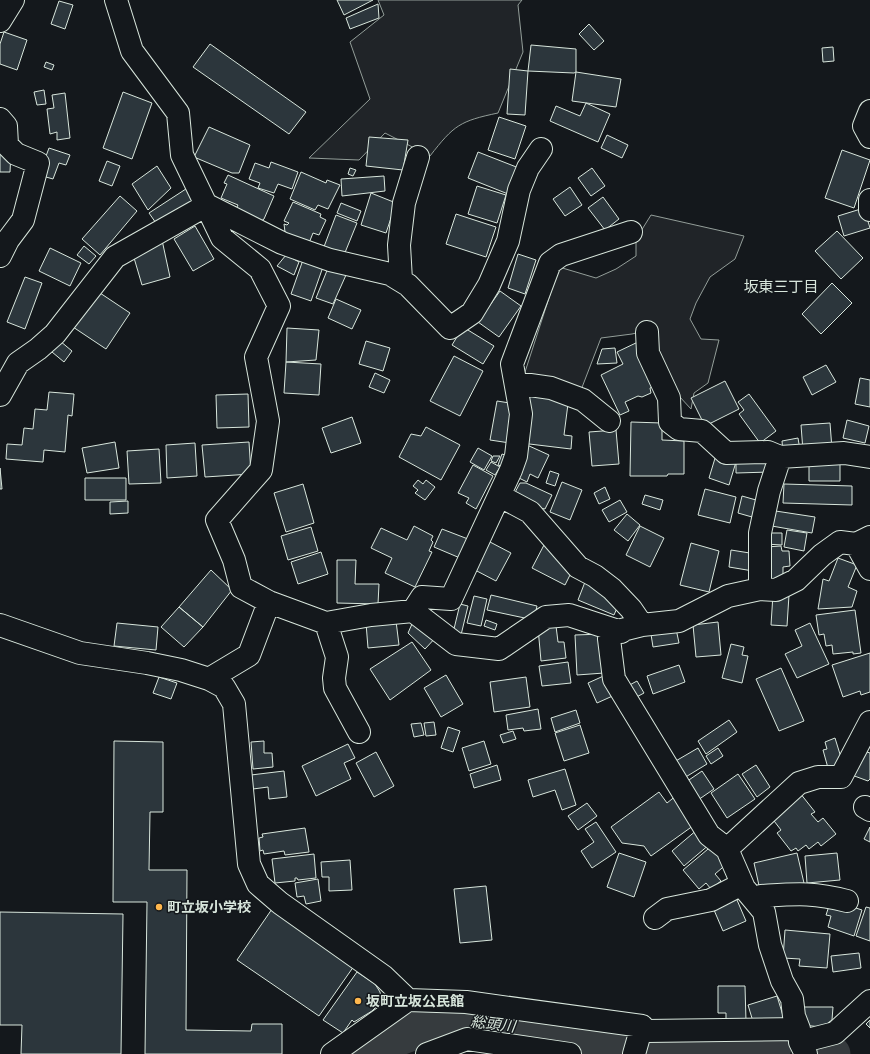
<svg xmlns="http://www.w3.org/2000/svg" width="870" height="1054" font-family="'Zilla Slab','Noto Sans JP',serif">
<style>
.green{fill:#202428;stroke:#939e99}
.lines{fill:none;stroke-linecap:round;stroke-linejoin:round}
.river{stroke:#363b3e;stroke-width:37}
.building{fill:#2c363c;stroke:#d8e6dc}
.minor-casing{stroke:#d8e6dc;stroke-width:24}
.minor{stroke:#14181c;stroke-width:22}
.poi-dot{fill:#ffb74d;stroke:#14181c;stroke-width:1.5}
.labels{text-anchor:middle;stroke-width:3;stroke-linejoin:round;paint-order:stroke}
.poi-label{font-size:14px;font-weight:bold;fill:#d8e6dc;stroke:#14181c;text-anchor:start}
.neighbourhood-label{font-size:15px;fill:#d8e6dc;stroke:#14181c}
.water-label{font-size:15px;font-style:italic;fill:#d8e6dc;stroke:#14181c}
</style>
<rect width="100%" height="100%" fill="#14181c"/>
<!-- green -->
<path class="green" d="M 378,0 L 522,0 L 518,5 L 523,52 L 498,113 C 460,121 454,125 430,156 L 385,133 L 359,160 L 309,158 L 370,99 L 350,42 L 384,15 Z
M 651,215 L 744,236 L 735,259 L 710,277 L 696,303 L 690,319 L 701,339 L 719,340 L 708,383 L 694,393 L 691,409 L 679,396 L 656,354 L 653,329 L 632,334 L 601,338 L 581,390 L 524,375 L 559,267 L 596,278 L 616,269 L 636,256 L 636,239 Z"/>
<g class="lines">
<!-- river -->
<path class="river" d="M 649,1046 L 773,1047
M 818,1047 L 832,1054
M 368,1054 L 381,1044 L 431,1025 L 467,1020 L 624,1043"/>
</g>
<!-- building -->
<path class="building" d="M 337,0 L 373,0 L 344,15 Z
M 59,1 L 73,5 L 65,29 L 51,24 Z
M 378,4 L 379,18 L 350,29 L 346,18 Z
M 589,24 L 604,41 L 594,50 L 579,34 Z
M 4,32 L 27,40 L 17,70 L 0,64 L 0,44 Z
M 210,44 L 306,112 L 289,134 L 193,67 Z
M 531,45 L 576,49 L 576,72 L 574,73 L 528,71 Z
M 833,47 L 834,61 L 823,62 L 822,48 Z
M 46,62 L 54,65 L 52,70 L 44,67 Z
M 510,69 L 528,71 L 525,115 L 507,114 Z
M 576,72 L 621,79 L 616,107 L 572,101 Z
M 44,90 L 46,104 L 37,105 L 34,92 Z
M 123,92 L 152,103 L 132,159 L 103,148 Z
M 65,93 L 70,138 L 57,140 L 57,132 L 50,134 L 47,109 L 54,108 L 52,95 Z
M 586,103 L 610,114 L 598,142 L 550,121 L 556,106 L 580,116 Z
M 499,117 L 526,126 L 515,159 L 488,150 Z
M 209,127 L 250,145 L 239,173 L 232,173 L 194,157 Z
M 607,135 L 628,145 L 622,158 L 601,148 Z
M 369,137 L 408,140 L 403,170 L 366,166 Z
M 49,148 L 70,155 L 66,165 L 59,163 L 53,179 L 39,175 Z
M 842,150 L 870,160 L 854,208 L 825,198 Z
M 0,151 L 11,151 L 10,172 L 0,172 Z
M 478,152 L 524,170 L 513,196 L 468,178 Z
M 107,161 L 120,166 L 112,186 L 99,181 Z
M 271,162 L 298,172 L 292,189 L 278,184 L 274,193 L 258,188 L 260,183 L 249,179 L 255,163 L 269,168 Z
M 157,166 L 171,188 L 148,210 L 132,184 Z
M 350,168 L 356,170 L 353,176 L 348,174 Z
M 592,168 L 605,186 L 591,196 L 578,178 Z
M 301,172 L 326,183 L 327,180 L 340,185 L 328,209 L 318,205 L 315,210 L 290,199 Z
M 228,175 L 274,196 L 264,219 L 260,222 L 235,211 L 238,205 L 221,198 L 227,184 L 224,183 Z
M 384,176 L 385,191 L 342,196 L 341,179 Z
M 192,185 L 200,198 L 158,226 L 149,213 Z
M 477,186 L 506,195 L 497,223 L 468,214 Z
M 570,187 L 582,205 L 565,216 L 553,199 Z
M 371,193 L 396,203 L 386,233 L 361,225 Z
M 120,196 L 137,211 L 100,255 L 82,239 Z
M 603,197 L 619,219 L 605,230 L 588,208 Z
M 293,202 L 321,214 L 320,217 L 326,220 L 319,235 L 313,233 L 309,243 L 285,232 L 284,224 L 287,225 L 289,223 L 284,221 Z
M 341,203 L 361,211 L 357,221 L 337,213 Z
M 864,208 L 870,228 L 844,236 L 838,216 Z
M 456,214 L 496,227 L 486,257 L 446,244 Z
M 336,215 L 357,223 L 342,260 L 322,252 Z
M 195,226 L 214,259 L 193,271 L 174,239 Z
M 837,231 L 863,258 L 841,279 L 815,251 Z
M 162,240 L 170,277 L 142,285 L 132,251 Z
M 84,246 L 96,256 L 89,264 L 77,255 Z
M 50,248 L 81,263 L 70,286 L 39,271 Z
M 518,254 L 536,260 L 525,294 L 508,288 Z
M 286,255 L 299,262 L 294,275 L 277,266 Z
M 304,257 L 324,264 L 311,301 L 291,294 Z
M 328,268 L 346,275 L 333,304 L 316,298 Z
M 25,277 L 42,283 L 25,329 L 7,322 Z
M 832,283 L 852,303 L 821,334 L 802,314 Z
M 97,291 L 130,313 L 106,349 L 73,327 Z
M 500,291 L 521,306 L 499,337 L 478,322 Z
M 336,299 L 361,310 L 352,329 L 328,318 Z
M 463,327 L 494,346 L 483,364 L 452,345 Z
M 287,328 L 319,330 L 316,360 L 286,362 Z
M 60,341 L 72,351 L 64,362 L 52,352 Z
M 366,341 L 390,348 L 383,371 L 359,364 Z
M 640,341 L 660,383 L 650,388 L 651,393 L 642,397 L 638,396 L 625,402 L 629,411 L 620,415 L 601,375 L 623,364 L 617,352 Z
M 615,348 L 617,363 L 597,364 L 602,349 Z
M 454,356 L 483,371 L 460,416 L 430,401 Z
M 286,362 L 321,364 L 319,395 L 284,393 Z
M 826,365 L 836,382 L 812,395 L 803,377 Z
M 375,373 L 390,380 L 384,393 L 369,387 Z
M 860,378 L 870,380 L 870,407 L 855,404 Z
M 725,381 L 739,409 L 705,426 L 691,398 Z
M 527,391 L 569,396 L 564,435 L 572,436 L 571,449 L 521,443 Z
M 49,392 L 74,394 L 72,416 L 68,415 L 65,452 L 44,450 L 43,462 L 6,459 L 7,444 L 22,445 L 24,428 L 33,429 L 35,409 L 47,410 Z
M 248,394 L 249,427 L 217,428 L 216,395 Z
M 749,394 L 776,431 L 760,443 L 739,414 L 744,410 L 738,402 Z
M 497,401 L 516,404 L 510,443 L 490,440 Z
M 352,417 L 361,443 L 331,453 L 322,428 Z
M 847,420 L 869,426 L 865,443 L 843,438 Z
M 631,422 L 662,423 L 662,440 L 684,441 L 684,474 L 668,474 L 667,476 L 630,476 Z
M 830,423 L 832,449 L 803,451 L 801,425 Z
M 426,427 L 460,445 L 441,480 L 399,457 L 411,434 L 421,436 Z
M 616,430 L 619,464 L 592,466 L 589,432 Z
M 798,438 L 800,450 L 783,452 L 782,441 Z
M 115,442 L 119,468 L 87,473 L 82,448 Z
M 249,442 L 251,474 L 205,477 L 202,445 Z
M 195,443 L 197,476 L 167,478 L 166,445 Z
M 527,445 L 549,455 L 538,478 L 530,474 L 527,482 L 513,475 Z
M 478,448 L 492,456 L 484,470 L 470,462 Z
M 159,449 L 161,483 L 129,484 L 127,451 Z
M 502,454 L 514,458 L 511,469 L 498,465 Z
M 716,455 L 736,462 L 729,485 L 709,478 Z
M 493,456 L 500,456 L 496,463 L 491,461 Z
M 771,457 L 771,472 L 736,473 L 736,458 Z
M 840,460 L 840,481 L 809,481 L 809,461 Z
M 491,462 L 500,467 L 495,475 L 486,470 Z
M 473,465 L 493,476 L 476,509 L 466,503 L 469,498 L 458,493 Z
M 0,468 L 2,489 L 0,489 Z
M 550,471 L 559,474 L 555,486 L 546,483 Z
M 85,478 L 126,478 L 126,500 L 85,500 Z
M 418,480 L 423,484 L 426,480 L 435,487 L 425,500 L 415,493 L 418,490 L 413,486 Z
M 562,482 L 582,490 L 570,520 L 550,512 Z
M 520,483 L 526,483 L 552,495 L 545,509 L 539,508 L 513,496 Z
M 303,484 L 314,523 L 286,532 L 274,493 Z
M 784,484 L 852,486 L 852,505 L 783,503 Z
M 605,487 L 610,499 L 599,504 L 594,493 Z
M 705,489 L 736,497 L 730,523 L 698,515 Z
M 645,495 L 663,500 L 660,510 L 642,504 Z
M 742,496 L 756,500 L 752,517 L 738,513 Z
M 620,500 L 627,512 L 609,522 L 602,510 Z
M 128,501 L 128,513 L 110,514 L 110,502 Z
M 769,510 L 815,517 L 812,533 L 766,525 Z
M 627,514 L 640,525 L 628,541 L 614,530 Z
M 414,526 L 433,536 L 431,540 L 433,542 L 429,551 L 432,552 L 415,587 L 385,573 L 392,558 L 371,548 L 381,528 L 407,540 Z
M 640,526 L 664,538 L 650,567 L 626,555 Z
M 311,527 L 318,551 L 288,560 L 281,536 Z
M 442,529 L 468,539 L 460,558 L 434,547 Z
M 787,530 L 807,533 L 804,551 L 784,547 Z
M 765,533 L 782,533 L 782,545 L 765,544 Z
M 490,542 L 511,553 L 496,581 L 475,570 Z
M 691,543 L 719,551 L 709,592 L 680,585 Z
M 544,545 L 556,551 L 573,569 L 565,585 L 532,568 Z
M 781,546 L 782,551 L 789,551 L 790,566 L 783,567 L 783,579 L 768,580 L 766,547 Z
M 731,550 L 756,554 L 753,571 L 729,567 Z
M 321,552 L 328,574 L 298,584 L 291,562 Z
M 838,558 L 857,565 L 848,587 L 857,591 L 852,607 L 818,609 L 823,579 L 829,581 Z
M 337,560 L 356,560 L 355,584 L 379,584 L 378,604 L 337,603 Z
M 211,570 L 232,590 L 203,627 L 179,607 Z
M 585,582 L 620,601 L 614,615 L 578,600 Z
M 773,594 L 789,595 L 787,626 L 771,625 Z
M 491,595 L 537,606 L 534,620 L 487,610 Z
M 474,596 L 487,599 L 481,626 L 467,623 Z
M 460,604 L 468,606 L 461,635 L 453,633 Z
M 179,607 L 203,627 L 184,647 L 161,627 Z
M 855,610 L 861,653 L 853,654 L 853,652 L 833,654 L 832,645 L 826,646 L 824,634 L 819,635 L 816,615 Z
M 486,620 L 497,624 L 495,630 L 484,626 Z
M 396,621 L 399,645 L 368,648 L 366,623 Z
M 718,622 L 721,655 L 696,657 L 693,625 Z
M 117,623 L 158,627 L 156,650 L 114,646 Z
M 810,623 L 829,664 L 797,678 L 785,654 L 802,646 L 795,630 Z
M 412,624 L 438,635 L 425,649 L 408,633 Z
M 675,624 L 679,643 L 653,647 L 650,628 Z
M 556,626 L 558,642 L 564,642 L 566,658 L 541,661 L 538,628 Z
M 602,634 L 604,673 L 577,675 L 575,635 Z
M 412,642 L 431,670 L 390,700 L 370,669 Z
M 731,644 L 744,647 L 742,655 L 748,656 L 742,683 L 722,678 Z
M 870,653 L 870,692 L 861,695 L 860,691 L 843,697 L 832,665 Z
M 568,662 L 571,683 L 542,686 L 539,666 Z
M 679,665 L 685,682 L 653,694 L 647,676 Z
M 781,668 L 804,721 L 779,731 L 756,679 Z
M 608,674 L 617,694 L 597,703 L 588,683 Z
M 446,675 L 463,704 L 441,717 L 424,688 Z
M 159,677 L 177,683 L 171,699 L 153,693 Z
M 526,677 L 530,707 L 494,712 L 490,682 Z
M 637,681 L 644,693 L 631,700 L 624,688 Z
M 538,709 L 541,729 L 524,731 L 523,728 L 508,730 L 506,715 Z
M 576,710 L 580,723 L 555,732 L 551,718 Z
M 729,720 L 737,732 L 706,754 L 698,741 Z
M 434,722 L 436,735 L 426,736 L 424,723 Z
M 421,723 L 424,735 L 414,737 L 411,724 Z
M 580,725 L 589,753 L 564,761 L 555,733 Z
M 448,727 L 460,731 L 453,752 L 441,748 Z
M 513,731 L 516,739 L 503,743 L 500,735 Z
M 835,738 L 843,764 L 828,768 L 823,750 L 827,749 L 825,742 Z
M 114,741 L 163,742 L 163,812 L 150,812 L 149,870 L 187,870 L 186,1030 L 251,1031 L 252,1024 L 282,1024 L 282,1054 L 145,1054 L 147,902 L 113,902 Z
M 264,741 L 264,753 L 272,753 L 273,767 L 253,769 L 251,742 Z
M 484,741 L 491,764 L 469,771 L 462,748 Z
M 348,744 L 355,758 L 344,763 L 351,779 L 316,796 L 302,766 Z
M 698,748 L 707,764 L 684,778 L 674,762 Z
M 718,748 L 723,756 L 711,764 L 706,756 Z
M 858,749 L 870,753 L 870,779 L 868,781 L 849,774 Z
M 376,752 L 394,786 L 374,797 L 356,763 Z
M 497,765 L 501,780 L 474,788 L 470,774 Z
M 756,765 L 770,787 L 757,797 L 742,774 Z
M 565,769 L 576,805 L 562,810 L 555,790 L 533,797 L 528,780 Z
M 284,771 L 287,797 L 269,799 L 268,787 L 253,789 L 251,775 Z
M 702,771 L 714,789 L 698,800 L 686,782 Z
M 738,774 L 755,799 L 727,818 L 711,793 Z
M 659,792 L 667,803 L 677,795 L 697,823 L 651,856 L 644,846 L 622,843 L 611,827 Z
M 800,793 L 815,812 L 811,814 L 818,822 L 823,818 L 836,834 L 821,846 L 818,842 L 809,849 L 806,845 L 798,851 L 796,848 L 791,851 L 777,833 L 781,830 L 771,817 Z
M 587,803 L 597,816 L 578,830 L 568,816 Z
M 596,822 L 616,852 L 592,868 L 581,851 L 594,842 L 585,829 Z
M 870,827 L 870,842 L 864,839 Z
M 305,828 L 309,852 L 285,855 L 284,851 L 264,854 L 263,850 L 260,851 L 259,838 L 263,837 L 262,834 Z
M 698,829 L 710,844 L 684,866 L 672,851 Z
M 714,844 L 729,862 L 715,874 L 721,881 L 711,889 L 706,883 L 699,889 L 683,870 Z
M 619,853 L 646,862 L 634,897 L 607,887 Z
M 797,853 L 804,883 L 773,891 L 760,890 L 754,863 Z
M 837,853 L 840,880 L 807,883 L 805,856 Z
M 314,854 L 316,878 L 298,880 L 297,878 L 295,878 L 295,881 L 275,883 L 272,859 Z
M 350,860 L 352,890 L 329,891 L 329,877 L 322,877 L 321,862 Z
M 318,879 L 321,901 L 306,904 L 304,896 L 297,897 L 295,883 Z
M 486,886 L 492,940 L 460,943 L 454,889 Z
M 734,893 L 746,921 L 723,931 L 711,903 Z
M 831,900 L 862,910 L 854,936 L 828,927 L 831,916 L 826,915 Z
M 866,907 L 870,908 L 870,941 L 856,936 Z
M 272,909 L 354,966 L 319,1016 L 237,960 Z
M 0,912 L 123,914 L 121,1054 L 21,1054 L 22,1025 L 0,1025 Z
M 785,930 L 830,934 L 827,968 L 799,966 L 800,959 L 783,958 Z
M 859,953 L 861,968 L 833,972 L 831,956 Z
M 357,972 L 375,984 L 380,992 L 381,998 L 378,1005 L 372,1011 L 354,1022 L 352,1020 L 343,1033 L 323,1020 Z
M 718,986 L 745,986 L 746,1021 L 726,1021 L 726,1013 L 718,1013 Z
M 777,996 L 784,1019 L 755,1028 L 748,1005 Z
M 803,1007 L 833,1007 L 832,1020 L 822,1027 L 802,1025 Z
M 870,1020 L 870,1028 L 866,1024 Z"/>
<g class="lines">
<defs>
<path id="minor" d="M 116,0 L 132,51 L 178,113 L 182,155 L 222,238 L 260,269 L 279,306 L 256,357 L 268,421 L 261,470 L 217,520 L 234,560 L 241,587 L 269,602 L 326,623 L 371,615 L 413,611 L 456,644 L 499,649 L 546,617 L 569,615 L 621,632
M 0,21 L 13,0
M 870,111 L 864,126 L 870,137
M 0,119 L 6,126 L 7,145 L 16,154 L 38,163 L 23,220 L 8,240 L 0,256
M 870,200 L 870,210
M 207,205 L 282,243 L 330,260 L 390,274 L 408,285 L 450,328 L 472,313 L 489,285 L 508,241 L 519,190 L 528,168 L 541,149
M 401,280 L 399,245 L 404,203 L 418,157
M 647,332 L 648,353 L 669,398 L 670,422 L 679,429 L 702,431 L 726,453 L 768,452 L 780,457 L 769,491 L 760,533 L 760,589
M 516,383 L 551,388 L 583,400 L 609,421
M 0,395 L 18,363 L 38,349 L 55,334 L 115,257 L 207,205
M 780,457 L 844,453 L 870,457
M 500,496 L 530,512 L 578,567 L 595,576 L 612,589 L 631,609 L 642,625
M 856,544 L 870,569
M 413,611 L 422,597 L 451,599 L 511,470 L 516,456 L 521,414 L 512,364 L 550,263 L 561,255 L 631,232
M 326,623 L 337,657 L 334,678 L 335,688 L 359,732
M 0,625 L 80,653 L 147,663 L 181,670 L 209,679 L 224,687 L 234,704 L 249,864 L 258,884 L 280,903 L 383,976 L 408,1000
M 209,679 L 249,655 L 269,602
M 865,807 L 870,810
M 727,849 L 799,783 L 818,777 L 841,777 L 870,722
M 755,900 L 761,896 C 795,894 813,892 847,901
M 655,918 L 667,909 L 711,900 L 742,884
M 799,1029 L 794,1016 L 792,999 L 782,981 L 770,945 L 764,912 L 744,888 L 727,849 L 709,835 L 614,679 L 609,639 L 610,633 L 642,625 L 679,621 L 728,596 L 760,589 L 776,590 L 796,580 L 822,555 L 840,542 L 856,544 L 870,537
M 800,1042 L 835,1033 L 870,1001
M 332,1054 L 408,1000 L 466,1002 L 642,1026 L 646,1031 L 799,1029 L 800,1042 L 806,1054
M 427,1054 L 467,1039 L 570,1054
M 634,1054 L 642,1026"/>
</defs>
<!-- minor casing -->
<use href="#minor" class="minor-casing"/>
<!-- minor -->
<use href="#minor" class="minor"/>
</g>
<!-- markers -->
<g class="poi-dot">
<circle cx="159" cy="907" r="4"/>
<circle cx="358" cy="1001" r="4"/>
</g>
<g class="labels">
<!-- poi labels -->
<g class="poi-label">
<text x="167" y="912">町立坂小学校</text>
<text x="366" y="1006">坂町立坂公民館</text>
</g>
<!-- neighbourhood labels -->
<g class="neighbourhood-label">
<text x="781" y="292">坂東三丁目</text>
</g>
<!-- water labels -->
<g class="water-label">
<text transform="translate(493 1024) rotate(7)" y="5">総頭川</text>
</g>
</g>
</svg>
